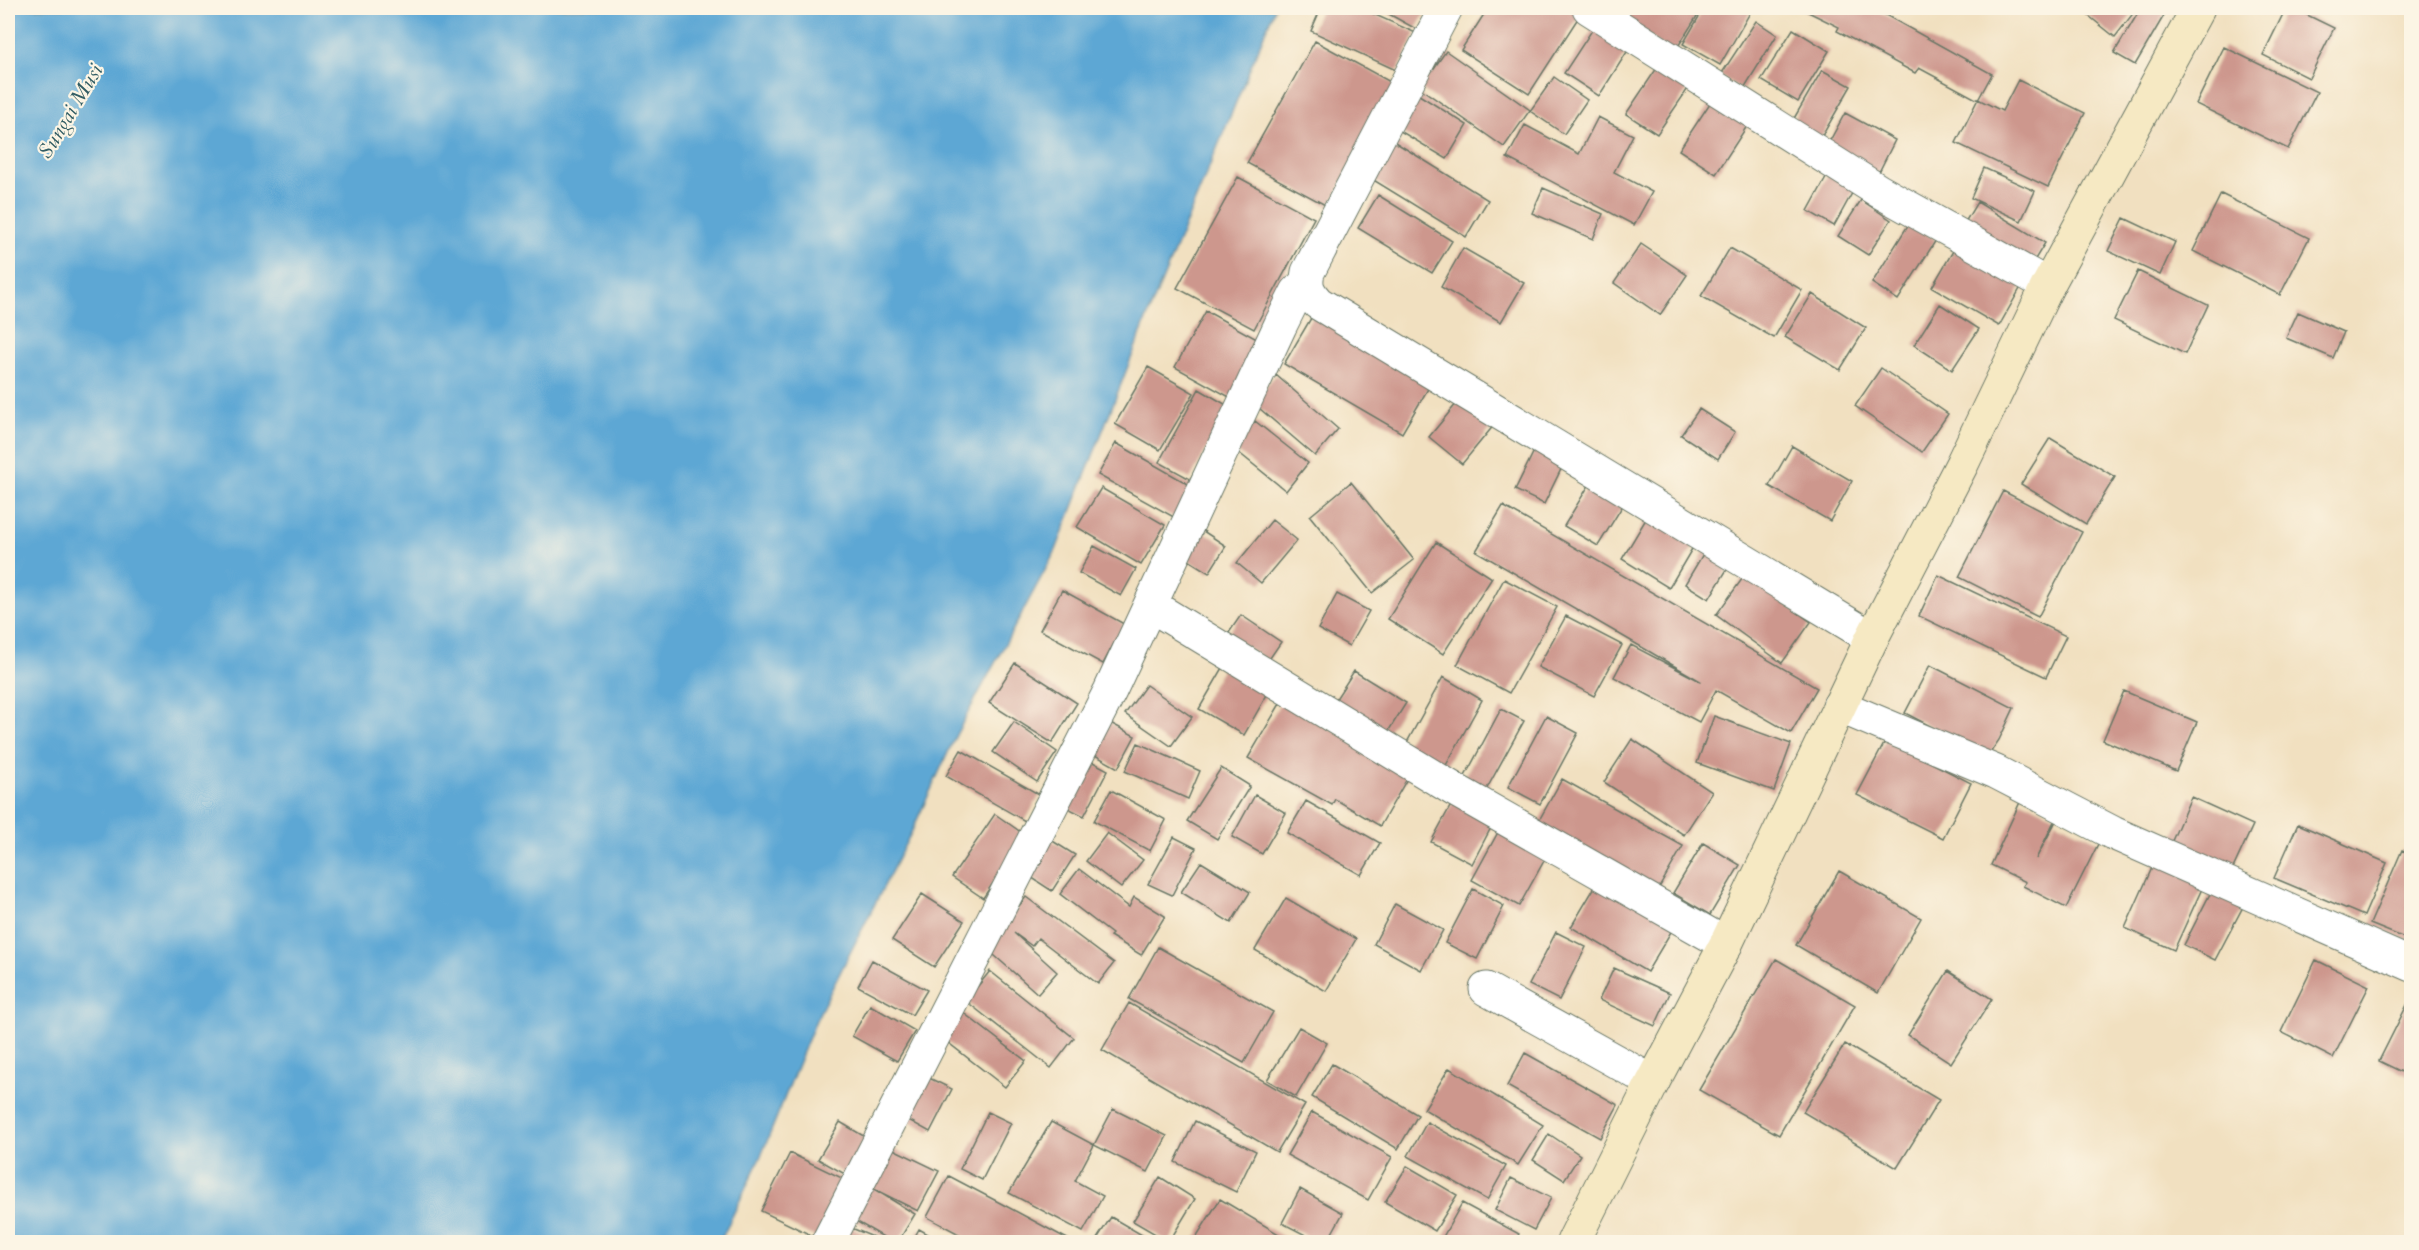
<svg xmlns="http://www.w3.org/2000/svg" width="2419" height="1250" font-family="Cardo,serif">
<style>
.water{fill:#5da7d4;stroke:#3e7284;stroke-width:1.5}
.building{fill:#cd978d}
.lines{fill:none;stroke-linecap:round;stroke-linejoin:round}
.street-casing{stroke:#687665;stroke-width:35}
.secondary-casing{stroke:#687665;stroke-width:35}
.street{stroke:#fff;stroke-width:33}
.secondary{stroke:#f6e9c3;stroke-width:33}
.labels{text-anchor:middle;stroke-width:4.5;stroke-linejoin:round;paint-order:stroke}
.water-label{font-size:21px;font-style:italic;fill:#325d64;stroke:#fcf5e5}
</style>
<rect width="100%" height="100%" fill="#fcf5e5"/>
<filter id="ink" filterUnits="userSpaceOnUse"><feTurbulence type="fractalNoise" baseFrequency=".0167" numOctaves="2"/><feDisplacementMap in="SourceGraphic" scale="12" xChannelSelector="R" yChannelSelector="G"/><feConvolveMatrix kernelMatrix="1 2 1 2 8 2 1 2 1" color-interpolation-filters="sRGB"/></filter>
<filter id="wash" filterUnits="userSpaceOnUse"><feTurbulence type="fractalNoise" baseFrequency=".008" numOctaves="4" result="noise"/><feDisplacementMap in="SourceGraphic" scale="24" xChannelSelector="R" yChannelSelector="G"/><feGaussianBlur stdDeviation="1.35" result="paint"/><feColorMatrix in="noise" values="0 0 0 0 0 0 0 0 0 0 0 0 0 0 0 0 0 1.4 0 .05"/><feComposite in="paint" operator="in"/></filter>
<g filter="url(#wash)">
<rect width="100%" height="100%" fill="#f1e0c0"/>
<!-- water -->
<path class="water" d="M 8,8 L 1275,8 L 1150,310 L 1056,550 L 956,735 L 912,831 L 816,1020 L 761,1156 L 720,1242 L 8,1242 Z"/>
<g id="blocks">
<!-- building -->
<path class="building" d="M 1321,8 L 1360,8 L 1416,33 L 1398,71 L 1311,31 Z
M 1378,8 L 1428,8 L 1416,29 Z
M 1488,8 L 1575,8 L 1582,12 L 1529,94 L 1461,50 Z
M 1629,8 L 1702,8 L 1674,53 L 1621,21 Z
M 1704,8 L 1746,8 L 1751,11 L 1720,65 L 1683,44 Z
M 1800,8 L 1873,8 L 1992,74 L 1978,100 L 1919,68 L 1915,73 L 1837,31 L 1839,27 Z
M 2079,8 L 2131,8 L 2135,11 L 2115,37 Z
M 2141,8 L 2158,8 L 2166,12 L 2135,65 L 2114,53 Z
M 2286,8 L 2293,8 L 2334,28 L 2309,78 L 2263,55 Z
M 1598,21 L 1632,44 L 1599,96 L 1564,73 Z
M 1756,21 L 1777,35 L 1743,90 L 1720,76 Z
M 1793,29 L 1829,51 L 1798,102 L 1761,80 Z
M 1315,41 L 1396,85 L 1329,207 L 1247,163 Z
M 2224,47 L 2317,92 L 2288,149 L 2196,104 Z
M 1446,51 L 1530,110 L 1504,147 L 1420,88 Z
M 1663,59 L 1694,80 L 1657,134 L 1626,114 Z
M 1822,70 L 1851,86 L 1818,143 L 1789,127 Z
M 1554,77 L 1587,100 L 1564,134 L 1530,111 Z
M 2018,80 L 2085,113 L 2048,187 L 1956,143 L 1978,99 L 2002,111 Z
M 1416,93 L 1467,125 L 1447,159 L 1395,128 Z
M 1712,100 L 1749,123 L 1716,174 L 1679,150 Z
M 1845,113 L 1895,140 L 1877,176 L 1826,148 Z
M 1598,117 L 1633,135 L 1614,172 L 1652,192 L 1634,225 L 1507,158 L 1525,125 L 1579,154 Z
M 1390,139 L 1488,200 L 1466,237 L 1367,176 Z
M 1984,168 L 2035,191 L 2021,221 L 1971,198 Z
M 1831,169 L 1857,184 L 1834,226 L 1808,211 Z
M 1238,177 L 1314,218 L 1254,329 L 1177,288 Z
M 1543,188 L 1603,214 L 1593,239 L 1532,213 Z
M 2221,194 L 2309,238 L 2280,295 L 2193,251 Z
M 1378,195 L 1452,241 L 1432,273 L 1358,228 Z
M 1861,200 L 1891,220 L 1868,255 L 1838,236 Z
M 1977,202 L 2045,243 L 2029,269 L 1961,229 Z
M 2124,218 L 2175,242 L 2160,275 L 2108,251 Z
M 1910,222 L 1936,240 L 1898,300 L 1872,283 Z
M 1960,239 L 2026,278 L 1999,326 L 1932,287 Z
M 1641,244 L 1687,275 L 1660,315 L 1614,283 Z
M 1463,248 L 1524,283 L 1501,322 L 1441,287 Z
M 1730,248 L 1802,290 L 1774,338 L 1701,296 Z
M 2138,271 L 2208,305 L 2185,354 L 2114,320 Z
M 1812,294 L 1866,328 L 1840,370 L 1785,337 Z
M 1940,304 L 1979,329 L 1952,370 L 1914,345 Z
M 1206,311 L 1264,343 L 1233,399 L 1175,367 Z
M 2298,312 L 2344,332 L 2333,358 L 2286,338 Z
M 1314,313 L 1432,382 L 1402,433 L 1284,364 Z
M 1148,367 L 1194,393 L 1160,450 L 1115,424 Z
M 1881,368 L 1948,414 L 1922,452 L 1855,406 Z
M 1276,375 L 1338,429 L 1315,456 L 1252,402 Z
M 1199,389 L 1230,407 L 1190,479 L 1159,462 Z
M 1466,392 L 1499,419 L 1462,464 L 1429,437 Z
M 1699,409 L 1735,432 L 1718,459 L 1681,435 Z
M 1255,421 L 1308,463 L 1286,491 L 1233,448 Z
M 2050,438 L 2115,477 L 2086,524 L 2021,484 Z
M 1116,443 L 1197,489 L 1179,520 L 1098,475 Z
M 1537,445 L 1566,459 L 1544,504 L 1515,490 Z
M 1792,446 L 1852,481 L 1830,521 L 1769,486 Z
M 1597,472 L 1631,492 L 1598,546 L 1564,526 Z
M 1351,482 L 1414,560 L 1372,593 L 1310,516 Z
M 1101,488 L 1165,525 L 1141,565 L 1077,527 Z
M 2003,491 L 2082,532 L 2038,617 L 1959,577 Z
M 1503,506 L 1817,688 L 1791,733 L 1716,690 L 1699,722 L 1614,677 L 1631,645 L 1702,682 L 1476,551 Z
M 1649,514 L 1696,542 L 1669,588 L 1622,559 Z
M 1272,520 L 1297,540 L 1261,583 L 1237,563 Z
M 1197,527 L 1226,546 L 1209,573 L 1179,554 Z
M 1436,542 L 1492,578 L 1443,654 L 1388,619 Z
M 1094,546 L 1136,569 L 1121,596 L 1079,573 Z
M 1706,549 L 1731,563 L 1709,599 L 1685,584 Z
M 1745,575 L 1811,622 L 1782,663 L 1716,615 Z
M 1938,575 L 2066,636 L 2046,677 L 1919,616 Z
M 1504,579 L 1557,607 L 1509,693 L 1457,665 Z
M 1062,590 L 1124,624 L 1103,664 L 1040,630 Z
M 1337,594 L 1369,611 L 1349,646 L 1318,629 Z
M 1241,615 L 1281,642 L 1268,661 L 1228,634 Z
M 1566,616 L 1622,645 L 1594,696 L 1538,667 Z
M 1015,663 L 1077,703 L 1052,743 L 989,703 Z
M 1930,665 L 2014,708 L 1999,740 L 1988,756 L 1905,713 Z
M 1224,666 L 1269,691 L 1244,735 L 1199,709 Z
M 1354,671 L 1406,703 L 1381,743 L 1328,711 Z
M 1443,677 L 1482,700 L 1445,767 L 1405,746 Z
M 1146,685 L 1192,717 L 1171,746 L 1125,714 Z
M 2124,691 L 2197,722 L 2176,771 L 2103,740 Z
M 1281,702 L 1412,770 L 1380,826 L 1335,799 L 1332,805 L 1248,758 Z
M 1501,709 L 1524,721 L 1485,792 L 1463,780 Z
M 1546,716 L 1578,733 L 1540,804 L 1508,787 Z
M 1714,716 L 1791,744 L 1774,791 L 1697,763 Z
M 1101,718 L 1135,736 L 1118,768 L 1084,749 Z
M 1014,722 L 1057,752 L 1037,782 L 993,752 Z
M 1632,739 L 1712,792 L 1684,835 L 1604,782 Z
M 1886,740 L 1971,783 L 1943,838 L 1857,795 Z
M 1138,743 L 1200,771 L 1188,799 L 1125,771 Z
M 961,750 L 1040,795 L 1025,821 L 946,776 Z
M 1087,759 L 1108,770 L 1084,816 L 1062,805 Z
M 1221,768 L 1250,786 L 1217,839 L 1187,821 Z
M 1562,779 L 1683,846 L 1652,900 L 1532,833 Z
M 1111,790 L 1166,820 L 1150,851 L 1094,821 Z
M 1457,794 L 1497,816 L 1472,864 L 1431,842 Z
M 1255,795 L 1286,813 L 1262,854 L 1232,837 Z
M 2191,797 L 2253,825 L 2229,877 L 2168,850 Z
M 2021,800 L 2056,817 L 2036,859 L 2056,821 L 2099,842 L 2066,908 L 2023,886 L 2026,882 L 1991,865 Z
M 1306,801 L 1380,843 L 1361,875 L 1287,833 Z
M 995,814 L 1025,835 L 983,898 L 952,877 Z
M 2298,824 L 2387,863 L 2364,916 L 2274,878 Z
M 1502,825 L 1550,850 L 1519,906 L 1472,880 Z
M 1107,833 L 1143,860 L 1121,888 L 1086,861 Z
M 1043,835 L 1075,855 L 1052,891 L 1020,870 Z
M 1174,837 L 1196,848 L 1172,895 L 1148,884 Z
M 1703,843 L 1740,865 L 1710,915 L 1673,893 Z
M 2402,850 L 2412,855 L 2412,941 L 2370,924 Z
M 2156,859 L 2205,882 L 2174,950 L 2125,928 Z
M 1201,862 L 1250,892 L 1231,923 L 1181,892 Z
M 1079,869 L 1129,907 L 1134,897 L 1165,916 L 1141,955 L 1110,936 L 1112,934 L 1060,894 Z
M 1839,871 L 1921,918 L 1878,993 L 1796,945 Z
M 1602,875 L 1678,920 L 1647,972 L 1571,927 Z
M 2214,886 L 2246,901 L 2215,960 L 2184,945 Z
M 1473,889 L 1504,906 L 1477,959 L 1445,943 Z
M 922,894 L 964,921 L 934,967 L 892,940 Z
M 1026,897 L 1114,963 L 1098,984 L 1038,938 L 1032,946 L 1014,933 L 1057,972 L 1038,994 L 986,948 Z
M 1286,898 L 1356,939 L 1326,991 L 1255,950 Z
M 1395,904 L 1443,930 L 1421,970 L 1374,944 Z
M 1556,932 L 1586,947 L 1559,1000 L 1529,985 Z
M 1158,947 L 1273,1012 L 1244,1063 L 1129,999 Z
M 1776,959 L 1855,1005 L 1779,1135 L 1699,1090 Z
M 872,960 L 927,990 L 912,1015 L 858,986 Z
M 2316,960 L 2369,986 L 2333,1058 L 2281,1032 Z
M 1614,968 L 1670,993 L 1655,1026 L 1599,1000 Z
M 990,971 L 1074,1038 L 1051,1068 L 966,1001 Z
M 1948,971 L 1992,999 L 1951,1063 L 1908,1035 Z
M 1129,1003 L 1305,1105 L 1277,1152 L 1102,1050 Z
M 2408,1003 L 2412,1005 L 2412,1077 L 2379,1061 Z
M 870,1005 L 915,1031 L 897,1061 L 852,1036 Z
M 961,1011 L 1026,1061 L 1005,1087 L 941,1037 Z
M 1299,1027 L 1327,1043 L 1296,1097 L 1267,1080 Z
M 1845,1044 L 1939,1100 L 1897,1168 L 1803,1112 Z
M 1525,1053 L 1618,1105 L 1600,1138 L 1507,1086 Z
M 1332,1064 L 1418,1115 L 1398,1149 L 1312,1097 Z
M 1449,1068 L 1543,1125 L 1518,1165 L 1424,1109 Z
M 925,1076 L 952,1089 L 930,1132 L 903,1117 Z
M 1113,1109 L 1167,1136 L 1148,1172 L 1094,1145 Z
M 988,1112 L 1011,1123 L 982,1180 L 960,1169 Z
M 1312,1112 L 1392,1157 L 1368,1200 L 1287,1155 Z
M 1195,1121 L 1256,1151 L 1236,1192 L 1175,1162 Z
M 840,1122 L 872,1141 L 850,1177 L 818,1159 Z
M 1051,1122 L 1094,1145 L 1075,1181 L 1103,1196 L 1083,1232 L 1009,1193 Z
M 1427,1122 L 1506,1166 L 1487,1200 L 1408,1156 Z
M 1549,1134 L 1580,1155 L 1564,1180 L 1533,1160 Z
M 885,1145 L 939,1171 L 918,1211 L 874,1189 L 915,1214 L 898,1242 L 892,1242 L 847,1216 Z
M 790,1153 L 846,1180 L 817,1238 L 761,1211 Z
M 1407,1166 L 1457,1195 L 1435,1231 L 1385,1202 Z
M 949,1176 L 1004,1205 L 1073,1242 L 974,1242 L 927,1217 Z
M 1160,1177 L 1195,1199 L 1169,1242 L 1133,1221 Z
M 1511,1178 L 1551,1198 L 1534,1230 L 1495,1210 Z
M 1300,1189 L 1343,1213 L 1327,1242 L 1319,1242 L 1282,1223 Z
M 1220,1199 L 1292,1242 L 1193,1242 Z
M 1462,1203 L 1519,1234 L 1514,1242 L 1453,1242 L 1443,1237 Z
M 1111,1217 L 1154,1242 L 1095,1242 Z
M 842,1224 L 885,1242 L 834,1242 Z
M 919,1229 L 942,1242 L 912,1242 Z"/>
</g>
</g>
<g filter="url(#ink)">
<use href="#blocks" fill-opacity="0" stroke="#687665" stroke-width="1.5"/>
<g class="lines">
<defs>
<path id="street" d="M 1446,8 L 1308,272 C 1305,286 1308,292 1318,303 L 1872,638
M 1589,8 L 1879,191 L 2048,285
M 1150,605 L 1455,790 L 1726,944
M 1839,706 L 1996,772 L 2113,833 L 2412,965
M 1486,989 L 1653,1082
M 828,1242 L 1110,691 L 1280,326 L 1297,292 L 1306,283"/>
<path id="secondary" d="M 1573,1242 L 1653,1082 L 1726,944 L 1872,638 L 1962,464 L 2048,285 L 2198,8"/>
</defs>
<!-- street casing -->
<use href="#street" class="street-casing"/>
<!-- secondary casing -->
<use href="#secondary" class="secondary-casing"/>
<!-- street -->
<use href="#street" class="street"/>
<!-- secondary -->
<use href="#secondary" class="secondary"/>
</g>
</g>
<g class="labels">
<!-- water labels -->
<g class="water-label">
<text transform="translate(70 111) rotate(-59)" y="7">Sungai Musi</text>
</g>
</g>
<!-- margin -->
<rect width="2419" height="1250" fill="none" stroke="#fcf5e5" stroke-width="30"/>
</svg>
